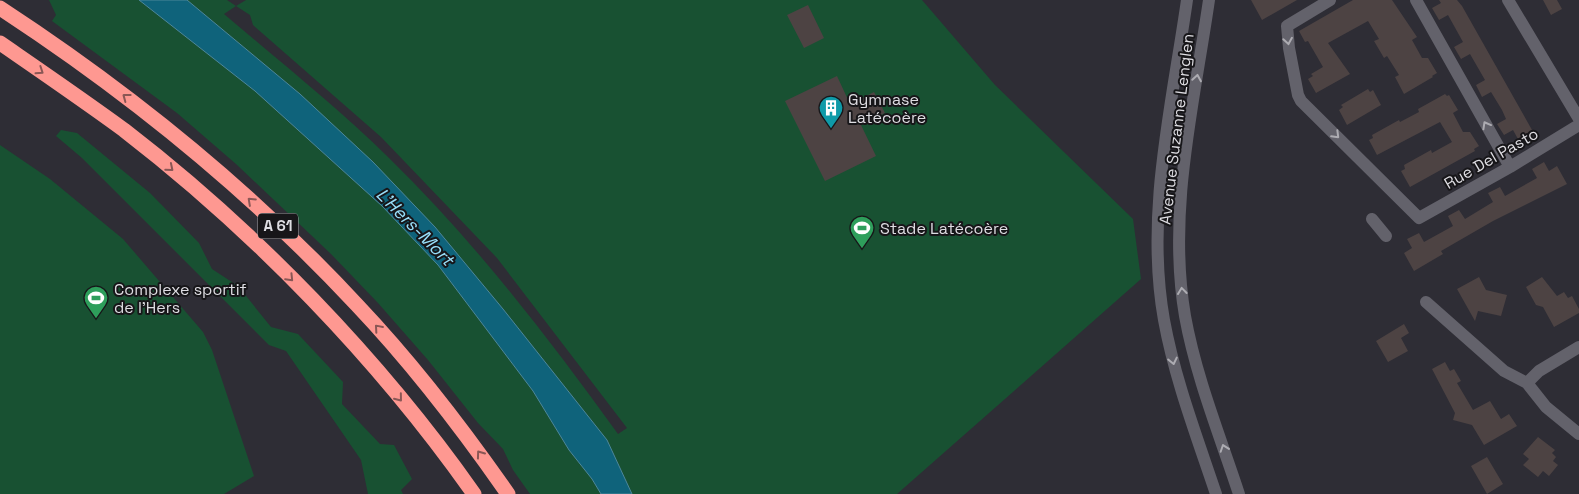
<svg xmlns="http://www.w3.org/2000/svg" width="1579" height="494" font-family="'Space Grotesk',sans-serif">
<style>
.green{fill:#185132;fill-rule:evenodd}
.water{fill:#0f637b;stroke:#4d889a}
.building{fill:#4d4343}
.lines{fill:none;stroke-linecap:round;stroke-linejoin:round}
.minor{stroke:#63626b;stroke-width:12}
.highway{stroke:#fe9891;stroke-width:15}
.oneway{stroke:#adacb2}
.oneway2{stroke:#8a5755}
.labels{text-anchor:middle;stroke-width:4;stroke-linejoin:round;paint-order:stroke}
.shield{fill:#171619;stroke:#a2a1a6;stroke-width:1}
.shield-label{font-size:15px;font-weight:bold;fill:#dedde2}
.poi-label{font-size:16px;fill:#dedde2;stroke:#171619;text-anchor:start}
.street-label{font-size:16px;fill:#dedde2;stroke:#171619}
.water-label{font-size:18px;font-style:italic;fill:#98dff9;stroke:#171619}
</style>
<rect width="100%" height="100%" fill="#2e2d35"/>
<!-- green -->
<path class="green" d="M 49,0 L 139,0 L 255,91 L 382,206 L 438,265 L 533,391 L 569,450 L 592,479 L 601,494 L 530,494 L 513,470 L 503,449 L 478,423 L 428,360 L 378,303 L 331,254 L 236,164 L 177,113 L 52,21 L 56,15 Z
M 187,0 L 227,0 L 236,6 L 246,0 L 922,0 L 995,85 L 1133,219 L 1141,279 L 897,494 L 632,494 L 607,440 L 503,309 L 435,227 L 300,94 ZM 236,6 L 250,15 L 253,25 L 381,137 L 497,258 L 627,428 L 618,434 C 548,337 475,242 389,158 C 337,107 279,61 224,14 Z
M 61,130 L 77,133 L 150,193 L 199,243 L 212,269 L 238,286 L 271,327 L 298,334 L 343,382 L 342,404 L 380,444 L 394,445 L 412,479 L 401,490 L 403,494 L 368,494 L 361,460 L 286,351 L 269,345 L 82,158 L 56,136 Z
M 0,145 L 50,179 L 123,239 L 203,332 L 212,350 L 254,476 L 224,494 L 0,494 Z"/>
<!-- water -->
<path class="water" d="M 139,0 L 187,0 L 300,94 L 373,162 L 435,227 L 503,309 L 607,440 L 632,494 L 601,494 L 592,479 L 569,450 L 533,391 L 438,265 L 382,206 L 255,91 Z"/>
<!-- building -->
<path class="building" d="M 1251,0 L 1297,0 L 1262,20 Z
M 1353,0 L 1392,0 L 1417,37 L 1412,40 L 1422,58 L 1428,58 L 1437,73 L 1432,76 L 1433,77 L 1404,94 L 1395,77 L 1399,75 L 1387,56 L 1384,58 L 1374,41 L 1379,39 L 1368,21 L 1328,43 L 1350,74 L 1316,93 L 1308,79 L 1313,76 L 1311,74 L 1323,67 L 1308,41 L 1305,42 L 1299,31 Z
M 1439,0 L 1457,0 L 1462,6 L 1532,130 L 1518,139 L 1513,130 L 1504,135 L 1497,124 L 1506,119 L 1502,110 L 1491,92 L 1482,97 L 1476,85 L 1485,80 L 1470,54 L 1461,59 L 1454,47 L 1463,42 L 1448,15 L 1439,20 L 1432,8 L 1441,3 Z
M 1543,0 L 1557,0 L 1562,9 L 1551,15 Z
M 808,5 L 824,38 L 804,48 L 787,15 Z
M 837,76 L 850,104 L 874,92 L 885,113 L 861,125 L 876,156 L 825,181 L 785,101 Z
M 1368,89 L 1370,92 L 1373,90 L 1381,105 L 1347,125 L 1339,110 L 1343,107 L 1341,105 Z
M 1445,94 L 1447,96 L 1449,95 L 1458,110 L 1453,113 L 1463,132 L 1470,132 L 1479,146 L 1474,149 L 1475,151 L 1410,187 L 1401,171 L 1405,169 L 1404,165 L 1431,150 L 1432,153 L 1452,142 L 1440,122 L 1377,155 L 1369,140 L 1373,138 L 1372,135 L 1399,120 L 1400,122 L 1419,112 L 1418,109 Z
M 1544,162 L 1549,171 L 1557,166 L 1567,184 L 1493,221 L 1441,251 L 1443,254 L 1414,271 L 1404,253 L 1412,248 L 1407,239 L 1419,233 L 1424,242 L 1453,226 L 1448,216 L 1459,210 L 1465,219 L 1493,202 L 1488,193 L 1500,187 L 1505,196 L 1537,178 L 1532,169 Z
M 1479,277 L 1486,290 L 1507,295 L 1501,316 L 1478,311 L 1475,321 L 1457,289 Z
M 1542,277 L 1557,296 L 1564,292 L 1568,298 L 1572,296 L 1579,309 L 1579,313 L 1554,327 L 1543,307 L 1536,305 L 1526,287 Z
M 1404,324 L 1409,333 L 1401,338 L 1408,351 L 1388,362 L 1376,341 Z
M 1445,362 L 1450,371 L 1454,369 L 1461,381 L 1457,383 L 1473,410 L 1490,401 L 1501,419 L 1509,414 L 1517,426 L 1484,445 L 1472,425 L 1453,420 L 1455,413 L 1432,369 Z
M 1538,437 L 1555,450 L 1552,453 L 1556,457 L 1553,461 L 1558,465 L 1549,476 L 1543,471 L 1538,477 L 1523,465 L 1529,459 L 1523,454 Z
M 1487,457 L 1503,484 L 1487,494 L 1471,466 Z"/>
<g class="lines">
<!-- minor -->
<path class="minor" d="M 1187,0 C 1172,105 1145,214 1164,320 C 1175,380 1197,437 1216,494
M 1209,0 C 1194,104 1167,211 1185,316 C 1196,377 1220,436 1239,494
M 1330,0 L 1287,26 L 1289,48 L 1298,95 L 1301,101 L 1419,218 L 1510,167 L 1579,125
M 1416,0 L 1510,167
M 1508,0 L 1579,119
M 1372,219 L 1386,236
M 1426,302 L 1504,371 L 1527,383 L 1546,407 L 1579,434
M 1527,383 L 1539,371 L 1579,347"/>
<!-- highway -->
<path class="highway" d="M 0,8 C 130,93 251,191 357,305 C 413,364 462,428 508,494
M 0,43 C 42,72 83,100 124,130 C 255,231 379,359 474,494"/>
</g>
<!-- one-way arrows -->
<defs><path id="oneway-chevron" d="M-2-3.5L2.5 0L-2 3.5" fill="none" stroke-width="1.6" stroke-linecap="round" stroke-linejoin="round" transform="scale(1.25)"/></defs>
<g class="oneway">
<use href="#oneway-chevron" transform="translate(1288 41) rotate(81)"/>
<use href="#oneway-chevron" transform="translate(1197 78) rotate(-81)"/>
<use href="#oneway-chevron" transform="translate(1486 125) rotate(-119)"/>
<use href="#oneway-chevron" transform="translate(1336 135) rotate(45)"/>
<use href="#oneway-chevron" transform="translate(1182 291) rotate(-97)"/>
<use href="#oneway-chevron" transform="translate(1173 361) rotate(78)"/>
<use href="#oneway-chevron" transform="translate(1224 448) rotate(-109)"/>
</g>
<g class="oneway2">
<use href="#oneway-chevron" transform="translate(40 71) rotate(34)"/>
<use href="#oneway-chevron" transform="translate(126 97) rotate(-143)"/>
<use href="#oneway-chevron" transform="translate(170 168) rotate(40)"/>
<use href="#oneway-chevron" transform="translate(251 201) rotate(-137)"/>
<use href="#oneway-chevron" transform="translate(290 278) rotate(46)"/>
<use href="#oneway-chevron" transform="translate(378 328) rotate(-131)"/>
<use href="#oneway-chevron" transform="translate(399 398) rotate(51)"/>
<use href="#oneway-chevron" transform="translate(480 454) rotate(-126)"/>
</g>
<!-- icons -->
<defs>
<symbol id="building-pin" viewBox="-11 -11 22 30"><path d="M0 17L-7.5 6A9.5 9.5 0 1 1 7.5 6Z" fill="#0f9aa8" stroke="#171619"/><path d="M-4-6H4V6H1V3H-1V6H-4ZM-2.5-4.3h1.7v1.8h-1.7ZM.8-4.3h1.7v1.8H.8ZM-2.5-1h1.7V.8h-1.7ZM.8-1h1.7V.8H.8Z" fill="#fff"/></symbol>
<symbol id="stadium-pin" viewBox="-11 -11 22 30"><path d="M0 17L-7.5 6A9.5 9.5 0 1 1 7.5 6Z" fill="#2e9e5b" stroke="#171619"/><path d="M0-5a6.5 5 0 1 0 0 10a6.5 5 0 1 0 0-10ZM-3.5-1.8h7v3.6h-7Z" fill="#fff"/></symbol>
</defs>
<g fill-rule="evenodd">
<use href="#building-pin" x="817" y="94" width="28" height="38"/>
<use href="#stadium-pin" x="848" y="214" width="28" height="38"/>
<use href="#stadium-pin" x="82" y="284" width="28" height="38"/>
</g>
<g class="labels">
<!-- shield labels -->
<rect class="shield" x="258" y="213.5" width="40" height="25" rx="4"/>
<g class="shield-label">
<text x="278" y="231">A 61</text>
</g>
<!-- poi labels -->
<g class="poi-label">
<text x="848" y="105">Gymnase<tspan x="848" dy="18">Latécoère</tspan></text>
<text x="880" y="234">Stade Latécoère</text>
<text x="114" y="295">Complexe sportif<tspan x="114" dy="18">de l'Hers</tspan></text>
</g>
<!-- street labels -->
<g class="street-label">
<text transform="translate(1176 129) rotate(-83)" y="6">Avenue Suzanne Lenglen</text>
<text transform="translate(1491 158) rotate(-30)" y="6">Rue Del Pasto</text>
</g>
<!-- water labels -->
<g class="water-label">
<text transform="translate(415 227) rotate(45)" y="6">L'Hers-Mort</text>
</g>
</g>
</svg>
